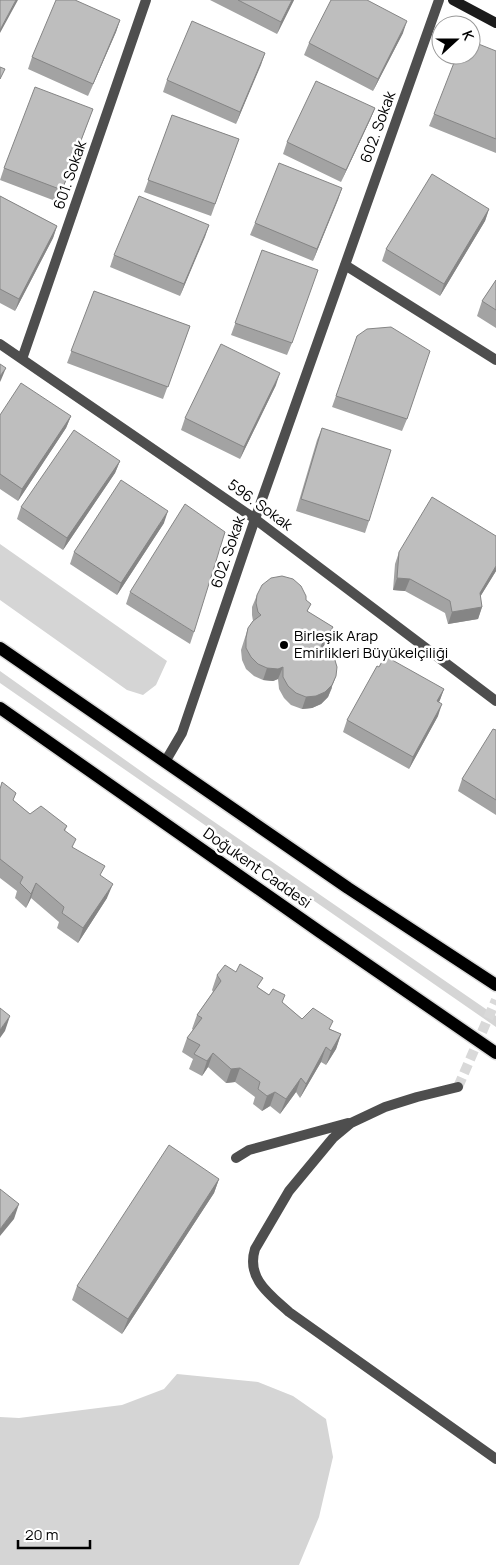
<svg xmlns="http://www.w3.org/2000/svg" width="496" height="1565" font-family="Manrope,sans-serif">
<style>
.green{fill:#d5d5d5}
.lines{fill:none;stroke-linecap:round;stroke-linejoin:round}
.tertiary-tunnel{stroke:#d9d9d9;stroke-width:10;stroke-dasharray:10 5;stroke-linecap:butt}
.primary-casing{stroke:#dbdbdb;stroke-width:15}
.minor{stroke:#4e4e4e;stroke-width:10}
.secondary{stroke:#1b1b1b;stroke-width:10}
.primary{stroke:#000;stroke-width:12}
.wall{fill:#a3a3a3}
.shaded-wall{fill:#858585}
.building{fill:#bebebe;stroke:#858585}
.poi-dot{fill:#000;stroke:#fff;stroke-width:2}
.labels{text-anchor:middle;stroke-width:5;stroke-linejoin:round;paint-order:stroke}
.street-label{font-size:15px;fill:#000;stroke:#fff}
.poi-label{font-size:15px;fill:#000;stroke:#fff;text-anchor:start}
</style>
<rect width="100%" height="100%" fill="#fff"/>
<!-- green -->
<path class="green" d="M 0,544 L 167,661 L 156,685 L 143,695 L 127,690 L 0,600 Z
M 0,671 L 152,779 L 496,1016 L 496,1027 L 0,683 Z
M 177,1374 L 258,1382 L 293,1396 L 326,1419 L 333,1457 L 319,1517 L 299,1565 L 0,1565 L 0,1417 L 19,1418 L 122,1405 L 164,1389 Z"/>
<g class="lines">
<!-- tertiary-tunnel -->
<path class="tertiary-tunnel" d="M 458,1087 L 496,1000"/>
<defs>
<path id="primary" d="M 0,648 L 348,888 L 496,985
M 0,708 L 320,932 L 496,1053"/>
</defs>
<!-- primary casing -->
<use href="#primary" class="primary-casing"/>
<!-- minor -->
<path class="minor" d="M 345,265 L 496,360
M 0,344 L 255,519 L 496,701
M 22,359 L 146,0
M 165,762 L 182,733 L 255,519 L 439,0
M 458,1087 L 417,1097 L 385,1107 L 351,1123 L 333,1138 L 289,1191 L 255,1249 C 246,1278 269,1294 289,1312 L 496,1459
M 236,1158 L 249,1150 L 348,1123"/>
<!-- secondary -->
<path class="secondary" d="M 453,0 L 496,23"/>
<!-- primary -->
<use href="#primary" class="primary"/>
</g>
<!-- wall -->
<path class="wall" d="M 210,0 L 294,0 L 277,34 Z
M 120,20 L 116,32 L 88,96 L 28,69 L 32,57 Z
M 403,33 L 373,91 L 304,55 L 309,43 Z
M 496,51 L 496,153 L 429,126 L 434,114 Z
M 265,53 L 236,124 L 163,92 L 167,80 Z
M 375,108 L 370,120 L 341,182 L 283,154 L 287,142 Z
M 93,109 L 58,202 L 0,180 L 4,168 Z
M 172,115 L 239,139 L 211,216 L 144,192 Z
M 342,188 L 313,261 L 250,235 L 255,223 Z
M 0,196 L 57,226 L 53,238 L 15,311 L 0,303 Z
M 489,209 L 485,221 L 440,296 L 382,261 L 386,249 Z
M 209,225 L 180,296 L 110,267 L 114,255 Z
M 262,250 L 292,343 L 287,355 L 231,335 Z
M 496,280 L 496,328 L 477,316 L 482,301 Z
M 94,291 L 190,326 L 163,399 L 67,363 Z
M 357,336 L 407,419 L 402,431 L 332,407 Z
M 276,385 L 240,459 L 181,430 L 185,418 Z
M 0,415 L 71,416 L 66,428 L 18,501 L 0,489 Z
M 322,428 L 369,521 L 365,533 L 296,511 L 317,440 Z
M 120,461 L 115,473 L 63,550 L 17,519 L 21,507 Z
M 164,523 L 117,595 L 70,564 L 74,552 Z
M 496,536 L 496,571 L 480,597 L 482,607 L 478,619 L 448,624 L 445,613 L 405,591 L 393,590 L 395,564 L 399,552 Z
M 130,592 L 194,632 L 190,644 L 126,604 Z
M 257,595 L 306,600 L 308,612 L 333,627 L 328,639 L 323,647 L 332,688 L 328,697 L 321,704 L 312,708 L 302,709 L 291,705 L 284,698 L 279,689 L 278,679 L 273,681 L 263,680 L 254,676 L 246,669 L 242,660 L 241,650 L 248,628 L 253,621 L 252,615 L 252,607 Z
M 444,689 L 439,702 L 438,716 L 409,769 L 343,732 L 347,720 Z
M 496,730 L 496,815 L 458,791 L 462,779 Z
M 0,789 L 16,793 L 13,800 L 30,814 L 67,826 L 65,831 L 73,848 L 101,876 L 107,898 L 78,943 L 57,928 L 59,922 L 31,898 L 26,908 L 15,898 L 17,891 L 0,878 Z
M 217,975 L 259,988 L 269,995 L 282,1002 L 302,1019 L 330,1029 L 341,1034 L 336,1049 L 326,1065 L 321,1062 L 300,1098 L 296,1092 L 280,1114 L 270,1106 L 262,1111 L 253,1104 L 255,1097 L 235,1082 L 226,1083 L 208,1067 L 202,1076 L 189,1069 L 193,1059 L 182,1052 L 187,1038 L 193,1030 L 192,1029 L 197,1015 L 213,992 L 212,990 Z
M 219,1179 L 214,1193 L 122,1334 L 72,1300 L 77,1286 Z"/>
<!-- shaded-wall -->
<path class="shaded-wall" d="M 16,0 L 18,0 L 0,33 L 0,30 Z
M 292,0 L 294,0 L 277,34 L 281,22 Z
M 120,20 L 116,32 L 88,96 L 93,84 Z
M 407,21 L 403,33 L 373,91 L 378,79 Z
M 265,53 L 261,65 L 236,124 L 240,112 Z
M 375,108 L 370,120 L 341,182 L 346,170 Z
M 342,188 L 338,200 L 313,261 L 317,249 Z
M 489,209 L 485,221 L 440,296 L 444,284 Z
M 209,225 L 205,237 L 180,296 L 184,284 Z
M 57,226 L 53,238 L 15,311 L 19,299 Z
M 6,368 L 1,380 L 0,382 L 0,376 Z
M 280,373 L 276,385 L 240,459 L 244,447 Z
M 71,416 L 66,428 L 18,501 L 22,489 Z
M 120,461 L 115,473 L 63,550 L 67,538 Z
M 168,511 L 164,523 L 117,595 L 121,583 Z
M 496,566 L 496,571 L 475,605 L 480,593 Z
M 397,578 L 410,579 L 405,591 L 393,590 Z
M 482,607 L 478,619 L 448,624 L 452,612 Z
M 333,627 L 328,639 L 317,658 L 321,646 Z
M 283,667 L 278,679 L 273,681 L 263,680 L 267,668 Z
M 336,676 L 328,697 L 321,704 L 312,708 L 302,709 L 306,697 Z
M 444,689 L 440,700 L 433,713 L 437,701 Z
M 442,704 L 438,716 L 409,769 L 413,757 Z
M 36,883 L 31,898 L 26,908 L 31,894 Z
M 113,884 L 107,898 L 78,943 L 83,928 Z
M 10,1016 L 5,1031 L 0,1038 L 0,1030 Z
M 341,1034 L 336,1049 L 326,1065 L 331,1051 Z
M 326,1047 L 321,1062 L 300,1098 L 306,1084 Z
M 213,1053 L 208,1067 L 202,1076 L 207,1061 Z
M 240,1068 L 235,1082 L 226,1083 L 231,1069 Z
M 301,1078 L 296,1092 L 280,1114 L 286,1099 Z
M 275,1092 L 270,1106 L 262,1111 L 267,1096 Z
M 219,1179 L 214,1193 L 122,1334 L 128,1319 Z
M 19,1204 L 14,1219 L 0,1236 L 0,1229 Z"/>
<!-- building -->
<path class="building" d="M 0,0 L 16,0 L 0,30 Z
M 56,0 L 75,0 L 120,20 L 93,84 L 32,57 Z
M 238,0 L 292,0 L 281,22 Z
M 331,0 L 367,0 L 407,21 L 378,79 L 309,43 Z
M 192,21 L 265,53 L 240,112 L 167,80 Z
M 471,41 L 496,51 L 496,139 L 434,114 L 457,55 L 471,55 Z
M 0,67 L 5,69 L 0,79 Z
M 316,81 L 375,108 L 346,170 L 287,142 Z
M 35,87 L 93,109 L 62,190 L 4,168 Z
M 172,115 L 239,139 L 215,204 L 148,180 Z
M 279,163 L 342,188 L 317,249 L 255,223 Z
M 432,174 L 489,209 L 444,284 L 386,249 Z
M 0,196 L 57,226 L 19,299 L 0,289 Z
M 139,196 L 209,225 L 184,284 L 114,255 Z
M 262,250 L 318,270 L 292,343 L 235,323 Z
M 496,280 L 496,310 L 482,301 Z
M 94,291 L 190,326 L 168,387 L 71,351 Z
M 391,327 L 430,351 L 407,419 L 336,396 L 357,336 L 367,329 Z
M 221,344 L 280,373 L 244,447 L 185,418 Z
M 0,364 L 6,368 L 0,376 Z
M 21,383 L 71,416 L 22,489 L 0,474 L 0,415 Z
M 322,428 L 391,450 L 369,521 L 301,499 Z
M 74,430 L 120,461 L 67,538 L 21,507 Z
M 121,480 L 168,511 L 121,583 L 74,552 Z
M 432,497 L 496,536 L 496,566 L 480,593 L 482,607 L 452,612 L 450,601 L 410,579 L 397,578 L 399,552 Z
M 185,504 L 225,532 L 194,632 L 130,592 Z
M 282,576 L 293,579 L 301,586 L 306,596 L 306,600 L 311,604 L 307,611 L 333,627 L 321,646 L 328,650 L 334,657 L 337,667 L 336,676 L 332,685 L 325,692 L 316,696 L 306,697 L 296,693 L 288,686 L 283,677 L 283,667 L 278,669 L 267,668 L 258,664 L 251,657 L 246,648 L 246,638 L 248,628 L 253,621 L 261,615 L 258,612 L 256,603 L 257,595 L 262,585 L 271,578 Z
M 385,656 L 444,689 L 437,701 L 442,704 L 413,757 L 347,720 L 377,666 L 379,667 Z
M 493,729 L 496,730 L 496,800 L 462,779 Z
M 2,782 L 16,793 L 13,800 L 30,814 L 41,806 L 67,826 L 64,830 L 76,839 L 72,847 L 105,866 L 100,875 L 113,884 L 83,928 L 62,913 L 64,907 L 36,883 L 31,894 L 20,883 L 23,877 L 0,859 L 0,789 Z
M 240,964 L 263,978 L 257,987 L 269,995 L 273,989 L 285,995 L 282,1002 L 302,1019 L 313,1008 L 333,1021 L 329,1029 L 341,1034 L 331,1051 L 326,1047 L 306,1084 L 301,1078 L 286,1099 L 275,1092 L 267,1096 L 258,1089 L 260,1082 L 240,1068 L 231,1069 L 213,1053 L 207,1061 L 194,1054 L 200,1045 L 187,1038 L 202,1018 L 197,1015 L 221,981 L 217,975 L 225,965 L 236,972 Z
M 0,1008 L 10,1016 L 0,1030 Z
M 169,1145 L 219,1179 L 128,1319 L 77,1286 Z
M 0,1189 L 19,1204 L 0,1229 Z"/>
<!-- markers -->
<circle class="poi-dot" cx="284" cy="645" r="5"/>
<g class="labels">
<!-- street labels -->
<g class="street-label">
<text transform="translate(378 127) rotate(-70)" y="5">602. Sokak</text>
<text transform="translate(70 175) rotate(-71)" y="5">601. Sokak</text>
<text transform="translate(260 505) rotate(36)" y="5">596. Sokak</text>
<text transform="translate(228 552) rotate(-71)" y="5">602. Sokak</text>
<text transform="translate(257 868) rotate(35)" y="5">Doğukent Caddesi</text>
</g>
<!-- poi labels -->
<g class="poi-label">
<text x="294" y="641">Birleşik Arap<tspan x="294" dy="17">Emirlikleri Büyükelçiliği</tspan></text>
</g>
</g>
<!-- north arrow -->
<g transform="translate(456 40) rotate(69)"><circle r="24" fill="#ffffff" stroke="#999999"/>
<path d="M0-4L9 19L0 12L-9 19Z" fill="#000000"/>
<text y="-8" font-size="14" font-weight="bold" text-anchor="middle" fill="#000000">K</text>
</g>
<!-- scale -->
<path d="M18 1540v8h72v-8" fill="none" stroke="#000000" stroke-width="2.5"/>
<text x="25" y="1540" font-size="15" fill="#000000" stroke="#ffffff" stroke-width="4" paint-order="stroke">20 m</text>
</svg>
